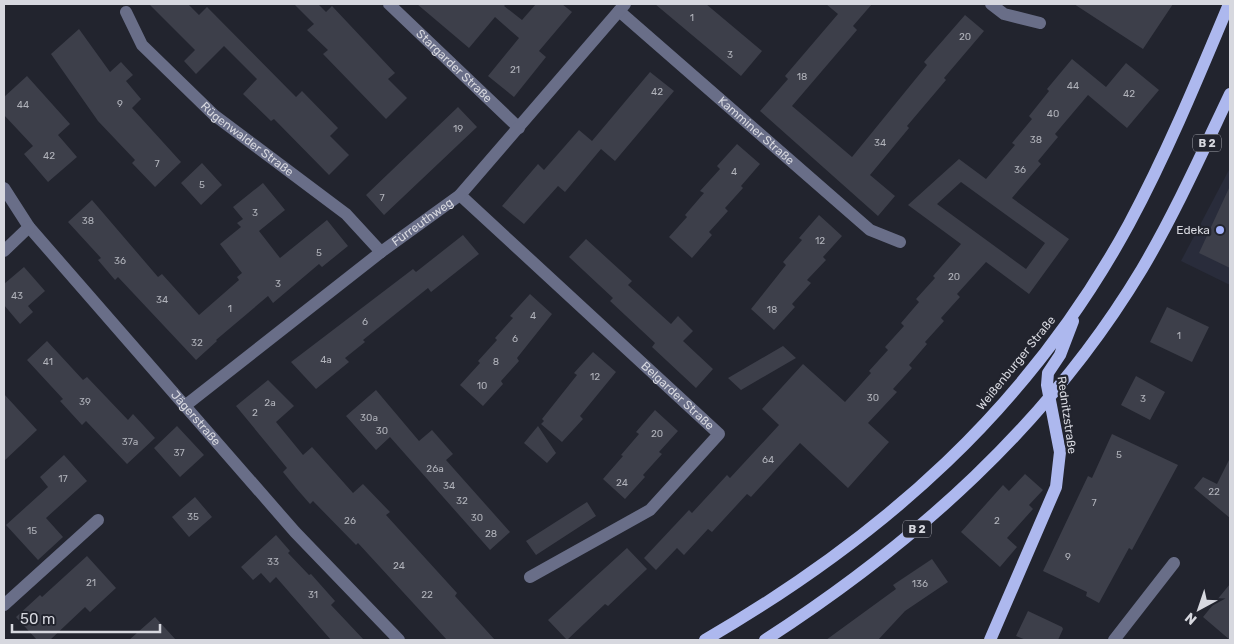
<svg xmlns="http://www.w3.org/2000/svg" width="1234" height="644" font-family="Rubik,sans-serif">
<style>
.built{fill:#292c3b}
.building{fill:#3d3f4a;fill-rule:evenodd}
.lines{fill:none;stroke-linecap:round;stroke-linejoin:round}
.minor{stroke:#696e88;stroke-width:12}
.major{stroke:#adb8ee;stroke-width:12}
.poi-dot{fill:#a4b2fc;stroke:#22242e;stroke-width:2}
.labels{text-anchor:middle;stroke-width:4.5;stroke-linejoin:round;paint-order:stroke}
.number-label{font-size:10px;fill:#b0b2ba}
.shield{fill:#22242e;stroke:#a1a2aa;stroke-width:1}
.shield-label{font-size:11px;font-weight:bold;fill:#d7d8df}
.street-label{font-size:12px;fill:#d7d8df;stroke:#22242e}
.poi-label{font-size:12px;fill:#d7d8df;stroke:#22242e;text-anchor:end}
</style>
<rect width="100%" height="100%" fill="#22242e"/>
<!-- built -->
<path class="built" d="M 1230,168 L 1230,285 L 1181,261 Z"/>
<!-- building -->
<path class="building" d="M 149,4 L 188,4 L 199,15 L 207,7 L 296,97 L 302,91 L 338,128 L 330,136 L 349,155 L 329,175 L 274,119 L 271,121 L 243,94 L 257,79 L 224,46 L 196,74 L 184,61 L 195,50 Z
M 294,4 L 318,4 L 326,12 L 332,6 L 395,73 L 388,79 L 407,98 L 386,119 L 323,54 L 328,50 L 307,30 L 314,24 Z
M 417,4 L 506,4 L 504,6 L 522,20 L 536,4 L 562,4 L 572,12 L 539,51 L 546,57 L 514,97 L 488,76 L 519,38 L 495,17 L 469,48 Z
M 655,4 L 706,4 L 762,51 L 741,76 Z
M 826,4 L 872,4 L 853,26 L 857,30 L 792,106 L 852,157 L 927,65 L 924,62 L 965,15 L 984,31 L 944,78 L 946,80 L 907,126 L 909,128 L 870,175 L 895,196 L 878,216 L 760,111 L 788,79 L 785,76 L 838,14 Z
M 1074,4 L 1173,4 L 1143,49 Z
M 79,29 L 110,72 L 121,62 L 133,75 L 126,81 L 141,99 L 132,108 L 181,162 L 155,187 L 132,163 L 135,160 L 98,121 L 51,54 Z
M 1072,59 L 1106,87 L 1126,63 L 1159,90 L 1127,128 L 1088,95 L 1055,134 L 1058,137 L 1038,161 L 1041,164 L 1012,198 L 1069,239 L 1029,294 L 986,262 L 957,294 L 960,297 L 941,318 L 944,321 L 925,342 L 927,344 L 909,365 L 912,368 L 893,389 L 897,392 L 868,423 L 889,442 L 848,488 L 800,443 L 751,497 L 747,494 L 712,532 L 708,529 L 684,555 L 677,548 L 656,570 L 644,558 L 689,510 L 692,513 L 727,475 L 730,478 L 779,425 L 762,409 L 803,364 L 845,402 L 871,373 L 869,371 L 888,350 L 885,347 L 904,326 L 901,323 L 919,302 L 916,299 L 935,278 L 933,276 L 961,244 L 908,205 L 959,159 L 986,179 L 1015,145 L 1012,143 L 1032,119 L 1029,116 L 1049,91 L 1047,89 ZM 961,182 L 1045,243 L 1026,269 L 937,204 Z
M 650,72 L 674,91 L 615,161 L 601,149 L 565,192 L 558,186 L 524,224 L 502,206 L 538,164 L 544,170 L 579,130 L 592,141 Z
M 27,76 L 70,124 L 58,135 L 77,157 L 48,182 L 24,154 L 33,146 L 4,115 L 4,97 Z
M 458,107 L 477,127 L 384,215 L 366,195 Z
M 737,144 L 760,164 L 741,186 L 743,188 L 725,208 L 728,211 L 709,232 L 712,235 L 692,258 L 669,237 L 687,217 L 685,215 L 704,193 L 700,191 L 720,169 L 717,166 Z
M 202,163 L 222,185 L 201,205 L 181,183 Z
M 263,183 L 285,210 L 259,231 L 280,258 L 327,220 L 348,246 L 322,267 L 319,264 L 273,303 L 268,296 L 216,340 L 217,341 L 196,360 L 118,277 L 115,280 L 98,260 L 101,258 L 68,222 L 92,200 L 158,277 L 162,274 L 199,315 L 239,280 L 237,277 L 242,273 L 220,244 L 241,227 L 237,223 L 243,219 L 233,207 Z
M 1230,186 L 1230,268 L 1199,253 Z
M 819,215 L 842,236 L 823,257 L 826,260 L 807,280 L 811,283 L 792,304 L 795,307 L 774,330 L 751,309 L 786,265 L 783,262 L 802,240 L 799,238 Z
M 463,235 L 479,254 L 431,292 L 428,288 L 363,340 L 365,342 L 345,358 L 349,362 L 316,389 L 291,362 L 413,269 L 416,272 Z
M 586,239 L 632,281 L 628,285 L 671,324 L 678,316 L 693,331 L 683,341 L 713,369 L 696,388 L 652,347 L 655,343 L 610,301 L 613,298 L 569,257 Z
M 24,267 L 45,291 L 28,306 L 33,312 L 20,324 L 4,305 L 4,284 Z
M 530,294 L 552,314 L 517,358 L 519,361 L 501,381 L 503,384 L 483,406 L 460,385 L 480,363 L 478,361 L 497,340 L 495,338 L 513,318 L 510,316 Z
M 1167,307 L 1209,327 L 1192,362 L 1150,342 Z
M 47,341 L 83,380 L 87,377 L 128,420 L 133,414 L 155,438 L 127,464 L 86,421 L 82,425 L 60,401 L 63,399 L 27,360 Z
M 783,346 L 796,358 L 741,390 L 728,378 Z
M 593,352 L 616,372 L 580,416 L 583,419 L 562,442 L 541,424 L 544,421 L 542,419 L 577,375 L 574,373 Z
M 1136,376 L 1165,392 L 1150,420 L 1121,405 Z
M 268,380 L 294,406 L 276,422 L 303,455 L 312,447 L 353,493 L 363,484 L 390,512 L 386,515 L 457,593 L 455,596 L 495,640 L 447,640 L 358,543 L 356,545 L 313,501 L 310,504 L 296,488 L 283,472 L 287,468 L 236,406 Z
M 376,390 L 419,441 L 432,430 L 453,454 L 446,460 L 510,532 L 490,550 L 390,437 L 376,450 L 346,416 Z
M 4,394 L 37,430 L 4,461 Z
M 655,410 L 678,431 L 659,452 L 662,454 L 643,475 L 645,477 L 625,499 L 603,479 L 623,456 L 621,455 L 639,434 L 636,432 Z
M 177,426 L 204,455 L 180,477 L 154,448 Z
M 538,426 L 556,453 L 547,463 L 524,443 Z
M 1112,434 L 1178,465 L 1132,550 L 1129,548 L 1099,603 L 1086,596 L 1087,592 L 1043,571 L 1088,476 L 1092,478 Z
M 64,455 L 87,481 L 46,518 L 63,537 L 38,560 L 6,525 L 48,487 L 40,477 Z
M 1230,458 L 1230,518 L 1194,488 L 1203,477 L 1217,484 Z
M 1025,474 L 1043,490 L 1029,505 L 1033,509 L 1007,538 L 1017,547 L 1000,567 L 961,532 L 1003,485 L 1009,491 Z
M 195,497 L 212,517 L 189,537 L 172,517 Z
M 587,502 L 596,516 L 536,555 L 526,541 Z
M 276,535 L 290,551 L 288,553 L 309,575 L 311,574 L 335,601 L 331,605 L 364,640 L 331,640 L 276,577 L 270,583 L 261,573 L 253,580 L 241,567 Z
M 627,548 L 647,569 L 608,606 L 605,604 L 567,640 L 548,620 Z
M 87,556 L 116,588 L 90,612 L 85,607 L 50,640 L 37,640 L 16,617 L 40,595 L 42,597 Z
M 932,559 L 948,582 L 905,611 L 878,640 L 826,640 L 896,589 L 893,585 Z
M 1230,584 L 1230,640 L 1203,617 Z
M 1028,611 L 1062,627 L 1063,629 L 1058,640 L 1026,640 L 1016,636 Z
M 155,617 L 176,640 L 129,640 Z"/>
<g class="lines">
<!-- minor -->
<g class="minor">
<path id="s1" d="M 389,4 L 519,128"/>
<path d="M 991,4 L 1004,14 L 1040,23"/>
<path id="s2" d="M 619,11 L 870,230 L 900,242"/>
<path id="s3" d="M 126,12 L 142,45 L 214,115 L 346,214 L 381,252"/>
<path id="s4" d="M 4,188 L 29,227 L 295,532 L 399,640"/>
<path id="s5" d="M 460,195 L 719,434 L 650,510 L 530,577"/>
<path d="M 4,251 L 29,227"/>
<path id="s6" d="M 186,405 L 381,252 L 460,195 L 625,4"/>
<path d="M 4,605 L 98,520"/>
<path d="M 1114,640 L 1174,563"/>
</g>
<!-- major -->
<path class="major" d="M 705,640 C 884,536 1029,408 1129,224 C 1167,153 1198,78 1229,4
M 765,640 C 915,543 1049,424 1142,269 C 1175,213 1202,153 1230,94
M 990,640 L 1056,487 L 1060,452 L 1047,385 L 1048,373 L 1060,355 L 1073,321"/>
</g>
<!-- markers -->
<circle class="poi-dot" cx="1220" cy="230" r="5"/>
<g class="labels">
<!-- number labels -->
<g class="number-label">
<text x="692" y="21">1</text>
<text x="965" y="40">20</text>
<text x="730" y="58">3</text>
<text x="515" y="73">21</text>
<text x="802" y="80">18</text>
<text x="1073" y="89">44</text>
<text x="657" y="95">42</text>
<text x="1129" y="97">42</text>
<text x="120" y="107">9</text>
<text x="23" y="108">44</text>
<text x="1053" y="117">40</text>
<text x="458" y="132">19</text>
<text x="1036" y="143">38</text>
<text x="880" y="146">34</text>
<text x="49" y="159">42</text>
<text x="157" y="167">7</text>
<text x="1020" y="173">36</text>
<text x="734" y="175">4</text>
<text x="202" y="188">5</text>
<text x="382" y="201">7</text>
<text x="255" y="216">3</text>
<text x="88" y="224">38</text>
<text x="820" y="244">12</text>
<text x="319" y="256">5</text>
<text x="120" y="264">36</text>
<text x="954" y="280">20</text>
<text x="278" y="287">3</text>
<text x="17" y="299">43</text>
<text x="162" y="303">34</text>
<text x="230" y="312">1</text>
<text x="772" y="313">18</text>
<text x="533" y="319">4</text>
<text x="365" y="325">6</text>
<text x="1179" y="339">1</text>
<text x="515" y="342">6</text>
<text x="197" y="346">32</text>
<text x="326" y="363">4a</text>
<text x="48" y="365">41</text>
<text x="496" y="365">8</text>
<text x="595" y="380">12</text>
<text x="482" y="389">10</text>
<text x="873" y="401">30</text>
<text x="1143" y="402">3</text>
<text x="85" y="405">39</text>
<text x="270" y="406">2a</text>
<text x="255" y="416">2</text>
<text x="369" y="421">30a</text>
<text x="382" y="434">30</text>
<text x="657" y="437">20</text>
<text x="130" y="445">37a</text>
<text x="179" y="456">37</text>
<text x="1119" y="458">5</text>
<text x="768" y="463">64</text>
<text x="435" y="472">26a</text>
<text x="63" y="482">17</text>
<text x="622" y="486">24</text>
<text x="449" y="489">34</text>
<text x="1214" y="495">22</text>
<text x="462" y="504">32</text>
<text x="1094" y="506">7</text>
<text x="193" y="520">35</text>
<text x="477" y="521">30</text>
<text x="350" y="524">26</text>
<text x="997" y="524">2</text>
<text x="32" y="534">15</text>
<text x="491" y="537">28</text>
<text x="1068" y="560">9</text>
<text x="273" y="565">33</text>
<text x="399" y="569">24</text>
<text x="91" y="586">21</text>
<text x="920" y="587">136</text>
<text x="313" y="598">31</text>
<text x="427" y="598">22</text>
</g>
<!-- shield labels -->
<g class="shield">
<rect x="1193" y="134.5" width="28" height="17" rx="4"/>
<rect x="903" y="520.5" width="28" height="17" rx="4"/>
</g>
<g class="shield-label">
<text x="1207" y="147">B 2</text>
<text x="917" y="533">B 2</text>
</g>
<!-- street labels -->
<g class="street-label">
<text dy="4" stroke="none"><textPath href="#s1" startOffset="90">Stargarder Straße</textPath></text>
<text dy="4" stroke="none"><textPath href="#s2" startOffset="182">Kamminer Straße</textPath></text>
<text dy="4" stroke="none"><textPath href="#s3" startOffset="178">Rügenwalder Straße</textPath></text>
<text dy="4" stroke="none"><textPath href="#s6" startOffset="299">Fürreuthweg</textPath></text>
<text transform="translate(1016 363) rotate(-51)" y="4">Weißenburger Straße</text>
<text dy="4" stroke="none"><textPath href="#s5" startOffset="296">Belgarder Straße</textPath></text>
<text transform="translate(1067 415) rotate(82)" y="4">Rednitzstraße</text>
<text dy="4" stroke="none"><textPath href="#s4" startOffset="300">Jägerstraße</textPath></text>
</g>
<!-- poi labels -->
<g class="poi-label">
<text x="1210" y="234">Edeka</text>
</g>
</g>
<!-- border -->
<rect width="1234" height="644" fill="none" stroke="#d7d8df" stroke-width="10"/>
<!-- north arrow -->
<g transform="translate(1199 609) rotate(220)" stroke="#22242e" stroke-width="4" paint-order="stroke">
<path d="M0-4L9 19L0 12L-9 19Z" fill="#d7d8df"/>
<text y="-8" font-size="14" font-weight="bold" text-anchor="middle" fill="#d7d8df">N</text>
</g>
<!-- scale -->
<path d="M12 624v8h148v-8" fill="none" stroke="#d7d8df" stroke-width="2.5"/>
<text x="20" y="624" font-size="15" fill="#d7d8df" stroke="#22242e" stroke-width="4" paint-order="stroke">50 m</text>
</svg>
